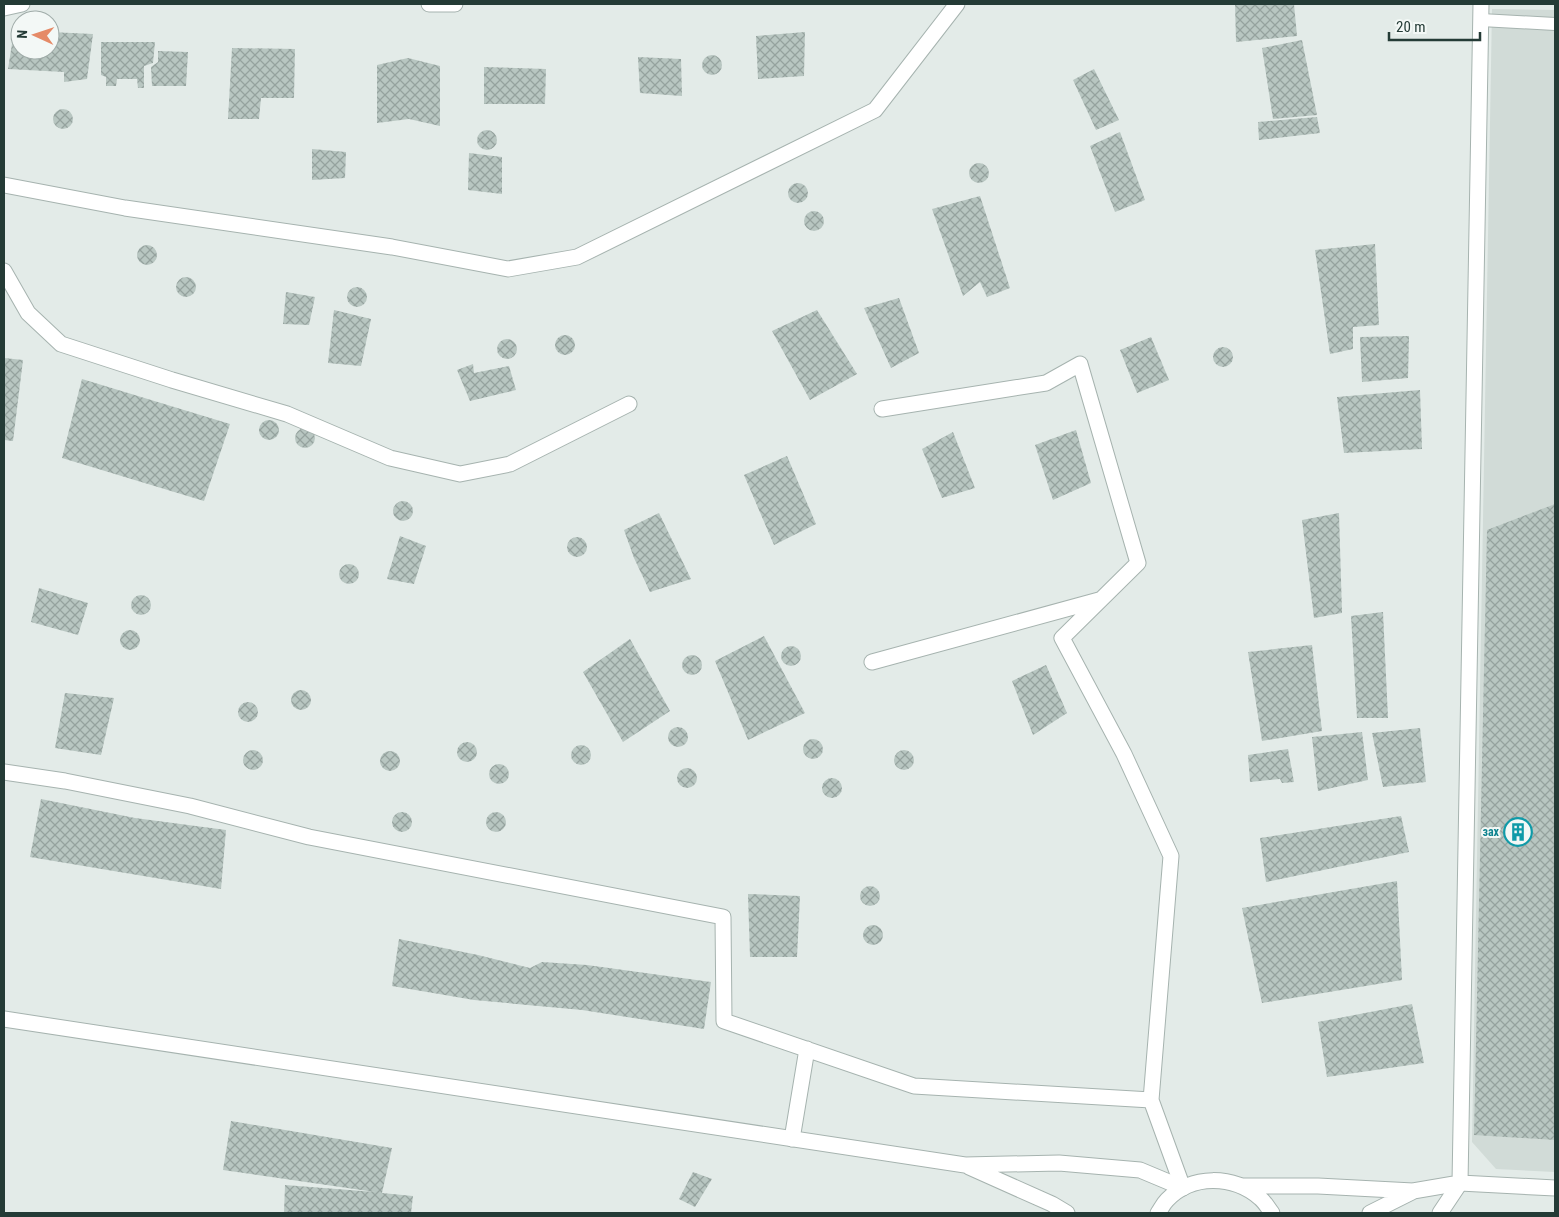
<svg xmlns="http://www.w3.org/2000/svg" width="1559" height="1217" font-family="'Roboto Condensed',sans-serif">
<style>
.built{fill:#d1dbd7}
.building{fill:url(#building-cross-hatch)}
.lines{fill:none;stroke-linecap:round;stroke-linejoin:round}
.service-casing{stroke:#a6b3af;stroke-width:14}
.minor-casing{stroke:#a6b3af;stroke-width:17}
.tertiary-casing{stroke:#a6b3af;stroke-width:17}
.service{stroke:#fff;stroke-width:12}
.minor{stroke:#fff;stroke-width:15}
.tertiary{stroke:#fff;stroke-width:15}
.labels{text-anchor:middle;stroke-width:4;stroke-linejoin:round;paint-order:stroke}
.culture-label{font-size:12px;font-weight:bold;fill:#0d838f;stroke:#f3f8f6;text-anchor:end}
</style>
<defs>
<pattern id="building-cross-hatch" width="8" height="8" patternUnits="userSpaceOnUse" patternTransform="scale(1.25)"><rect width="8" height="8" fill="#b8c6c1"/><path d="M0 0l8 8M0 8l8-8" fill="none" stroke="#95a29e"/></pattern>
</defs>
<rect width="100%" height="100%" fill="#e3ebe8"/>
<!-- built -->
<path class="built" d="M 1492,9 L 1555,10 L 1555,1172 L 1496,1169 L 1472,1142 Z"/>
<!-- building -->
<path class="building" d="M 1235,4 L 1294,4 L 1297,36 L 1236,42 Z
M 14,31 L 20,31 L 20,50 L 50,50 L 50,32 L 93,34 L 87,79 L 64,82 L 64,72 L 8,69 Z
M 805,32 L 804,76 L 758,79 L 756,36 Z
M 1302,40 L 1317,115 L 1273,119 L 1262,48 Z
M 101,42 L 155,42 L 153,63 L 144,66 L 144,88 L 138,88 L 137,79 L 117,79 L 116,86 L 106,86 L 106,77 L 101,75 Z
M 232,48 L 295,49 L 294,98 L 261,98 L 259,119 L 228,119 Z
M 158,51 L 188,52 L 186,86 L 152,86 L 151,67 L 158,62 Z
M702 65a10 10 0 1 1 20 0a10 10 0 1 1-20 0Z
M 638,57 L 681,59 L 682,96 L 640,93 Z
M 408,58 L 440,66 L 440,126 L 409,119 L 377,123 L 377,65 Z
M 484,67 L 546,69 L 545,104 L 484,104 Z
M 1094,69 L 1119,120 L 1096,130 L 1073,80 Z
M53 119a10 10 0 1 1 20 0a10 10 0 1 1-20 0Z
M 1317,117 L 1320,133 L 1259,140 L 1258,122 Z
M477 140a10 10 0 1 1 20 0a10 10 0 1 1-20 0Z
M 1120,132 L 1145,200 L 1115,212 L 1090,146 Z
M 312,149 L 346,152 L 345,178 L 312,180 Z
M 469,153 L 502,157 L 502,194 L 468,190 Z
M969 173a10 10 0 1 1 20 0a10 10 0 1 1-20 0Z
M788 193a10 10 0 1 1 20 0a10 10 0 1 1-20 0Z
M 980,196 L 1010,288 L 987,297 L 980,282 L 963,296 L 932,209 Z
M804 221a10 10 0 1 1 20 0a10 10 0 1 1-20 0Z
M 1375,244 L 1379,325 L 1353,327 L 1353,349 L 1330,354 L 1315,250 Z
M137 255a10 10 0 1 1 20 0a10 10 0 1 1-20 0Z
M176 287a10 10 0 1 1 20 0a10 10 0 1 1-20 0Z
M347 297a10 10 0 1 1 20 0a10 10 0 1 1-20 0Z
M 286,292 L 315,297 L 309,325 L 283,324 Z
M 899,298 L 919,353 L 891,368 L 864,308 Z
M 334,310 L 371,319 L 361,366 L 328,363 Z
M 817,310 L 857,374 L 810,400 L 772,331 Z
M555 345a10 10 0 1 1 20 0a10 10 0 1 1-20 0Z
M 1409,336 L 1408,378 L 1362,382 L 1360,337 Z
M 1151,337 L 1169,380 L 1137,393 L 1120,350 Z
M497 349a10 10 0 1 1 20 0a10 10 0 1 1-20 0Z
M1213 357a10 10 0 1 1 20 0a10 10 0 1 1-20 0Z
M 4,358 L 23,360 L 13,441 L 4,440 Z
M 473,364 L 474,373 L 509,366 L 516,390 L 470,401 L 457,370 Z
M 82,379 L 230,424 L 204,501 L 62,458 Z
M 1420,390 L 1422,449 L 1344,453 L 1337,397 Z
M259 430a10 10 0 1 1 20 0a10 10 0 1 1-20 0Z
M295 438a10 10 0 1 1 20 0a10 10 0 1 1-20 0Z
M 1076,430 L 1091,483 L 1053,500 L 1035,445 Z
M 953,432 L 975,488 L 942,498 L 922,449 Z
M 787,456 L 816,524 L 774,545 L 744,475 Z
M393 511a10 10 0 1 1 20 0a10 10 0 1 1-20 0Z
M 1555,504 L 1555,1140 L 1474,1135 L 1487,530 Z
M 659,513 L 691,579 L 650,592 L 634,558 L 624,530 Z
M 1339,513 L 1342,613 L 1314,618 L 1302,520 Z
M 400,536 L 426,546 L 414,584 L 387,579 Z
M567 547a10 10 0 1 1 20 0a10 10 0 1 1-20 0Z
M339 574a10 10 0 1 1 20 0a10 10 0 1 1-20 0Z
M 39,588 L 88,603 L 78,635 L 31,622 Z
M131 605a10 10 0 1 1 20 0a10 10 0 1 1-20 0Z
M 1383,612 L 1388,718 L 1357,718 L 1351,616 Z
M120 640a10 10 0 1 1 20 0a10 10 0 1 1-20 0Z
M 764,636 L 805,713 L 748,740 L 715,661 Z
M 630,639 L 670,711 L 623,742 L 583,672 Z
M 1312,645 L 1322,731 L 1262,741 L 1248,652 Z
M781 656a10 10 0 1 1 20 0a10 10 0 1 1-20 0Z
M682 665a10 10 0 1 1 20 0a10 10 0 1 1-20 0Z
M 1046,665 L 1067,713 L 1033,735 L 1012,681 Z
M291 700a10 10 0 1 1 20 0a10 10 0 1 1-20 0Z
M 65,693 L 114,698 L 101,755 L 55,748 Z
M238 712a10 10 0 1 1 20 0a10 10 0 1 1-20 0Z
M668 737a10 10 0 1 1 20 0a10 10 0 1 1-20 0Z
M 1420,728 L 1426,782 L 1383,787 L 1372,733 Z
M 1362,732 L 1368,780 L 1318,791 L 1312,737 Z
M803 749a10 10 0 1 1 20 0a10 10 0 1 1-20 0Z
M457 752a10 10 0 1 1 20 0a10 10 0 1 1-20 0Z
M571 755a10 10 0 1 1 20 0a10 10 0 1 1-20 0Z
M 1288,749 L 1294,782 L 1282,783 L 1280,779 L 1250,782 L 1248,755 Z
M243 760a10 10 0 1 1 20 0a10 10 0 1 1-20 0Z
M894 760a10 10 0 1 1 20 0a10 10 0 1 1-20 0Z
M380 761a10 10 0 1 1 20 0a10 10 0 1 1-20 0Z
M489 774a10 10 0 1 1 20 0a10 10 0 1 1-20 0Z
M677 778a10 10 0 1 1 20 0a10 10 0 1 1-20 0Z
M822 788a10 10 0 1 1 20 0a10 10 0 1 1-20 0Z
M 41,799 L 135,818 L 226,830 L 221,889 L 30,857 Z
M486 822a10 10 0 1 1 20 0a10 10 0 1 1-20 0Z
M392 822a10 10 0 1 1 20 0a10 10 0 1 1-20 0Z
M 1401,816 L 1409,852 L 1266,882 L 1260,838 Z
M 1397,881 L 1402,980 L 1262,1003 L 1242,908 Z
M860 896a10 10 0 1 1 20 0a10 10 0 1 1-20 0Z
M 748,894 L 800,896 L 797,957 L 750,957 Z
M863 935a10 10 0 1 1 20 0a10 10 0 1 1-20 0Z
M 399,939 L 478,955 L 530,968 L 542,962 L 587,965 L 711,982 L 704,1029 L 582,1010 L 474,1000 L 392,986 Z
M 1412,1004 L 1424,1063 L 1327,1077 L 1318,1022 Z
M 231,1121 L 392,1148 L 382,1193 L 413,1196 L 411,1213 L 284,1213 L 285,1185 L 375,1192 L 223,1170 Z
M 693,1172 L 712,1179 L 695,1207 L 679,1199 Z"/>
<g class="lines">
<defs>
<path id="service" d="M 1481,20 L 1555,24"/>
<path id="minor" d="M 429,4 L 455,4
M 4,8 L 22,4
M 4,185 L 125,208 L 392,247 L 508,269 L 577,257 L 875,110 L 957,4
M 4,271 L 28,313 L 61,344 L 172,380 L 287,414 L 390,458 L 460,474 L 510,464 L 629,404
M 882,409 L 1046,383 L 1080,364 L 1138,563 L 1062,638 L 1124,754 L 1171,856 L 1151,1100 L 1183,1188
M 872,662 L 1099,600
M 4,772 L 65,781 L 190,806 L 309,837 L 723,917 L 724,1021 L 914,1086 L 1151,1100
M 792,1139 L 807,1049
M 1440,1213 L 1460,1183"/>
<path id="tertiary" d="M 4,1019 L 965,1165 L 1059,1163 L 1140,1170 L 1183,1188
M 969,1167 L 1052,1204 L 1067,1213
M 1460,1183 L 1481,4
M 1243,1186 L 1318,1186 L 1413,1191 L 1460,1183 L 1555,1188
M 1158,1213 C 1161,1209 1163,1204 1167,1200 C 1192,1174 1233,1175 1260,1198 C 1265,1202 1268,1208 1272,1213
M 1370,1213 L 1412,1192"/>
</defs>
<!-- service casing -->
<use href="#service" class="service-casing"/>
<!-- minor casing -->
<use href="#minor" class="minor-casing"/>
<!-- tertiary casing -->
<use href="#tertiary" class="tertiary-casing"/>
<!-- service -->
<use href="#service" class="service"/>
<!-- minor -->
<use href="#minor" class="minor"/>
<!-- tertiary -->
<use href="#tertiary" class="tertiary"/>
</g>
<!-- icons -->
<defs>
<symbol id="building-ring" viewBox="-11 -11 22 22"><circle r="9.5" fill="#f3f8f6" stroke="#0f9aa8" stroke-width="1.5"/><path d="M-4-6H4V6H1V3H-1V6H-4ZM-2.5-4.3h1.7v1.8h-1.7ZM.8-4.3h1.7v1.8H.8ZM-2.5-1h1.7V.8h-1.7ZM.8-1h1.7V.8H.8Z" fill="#0f9aa8"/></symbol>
</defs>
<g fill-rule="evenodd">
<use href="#building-ring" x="1502" y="816" width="32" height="32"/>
</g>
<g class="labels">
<!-- culture labels -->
<g class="culture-label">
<text x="1499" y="836">зах</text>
</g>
</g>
<!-- border -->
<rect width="1559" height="1217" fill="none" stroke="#243b36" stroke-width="10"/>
<!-- north arrow -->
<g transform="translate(35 35) rotate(273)"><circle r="24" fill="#f3f8f6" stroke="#a0aca9"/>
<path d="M0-4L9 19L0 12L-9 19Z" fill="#e58a67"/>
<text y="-8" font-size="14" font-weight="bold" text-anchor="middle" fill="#243b36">N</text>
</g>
<!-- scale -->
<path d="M1389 32v8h91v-8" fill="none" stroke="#243b36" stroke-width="2.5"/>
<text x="1396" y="32" font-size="15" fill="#243b36" stroke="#f3f8f6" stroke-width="4" paint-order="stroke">20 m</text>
</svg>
